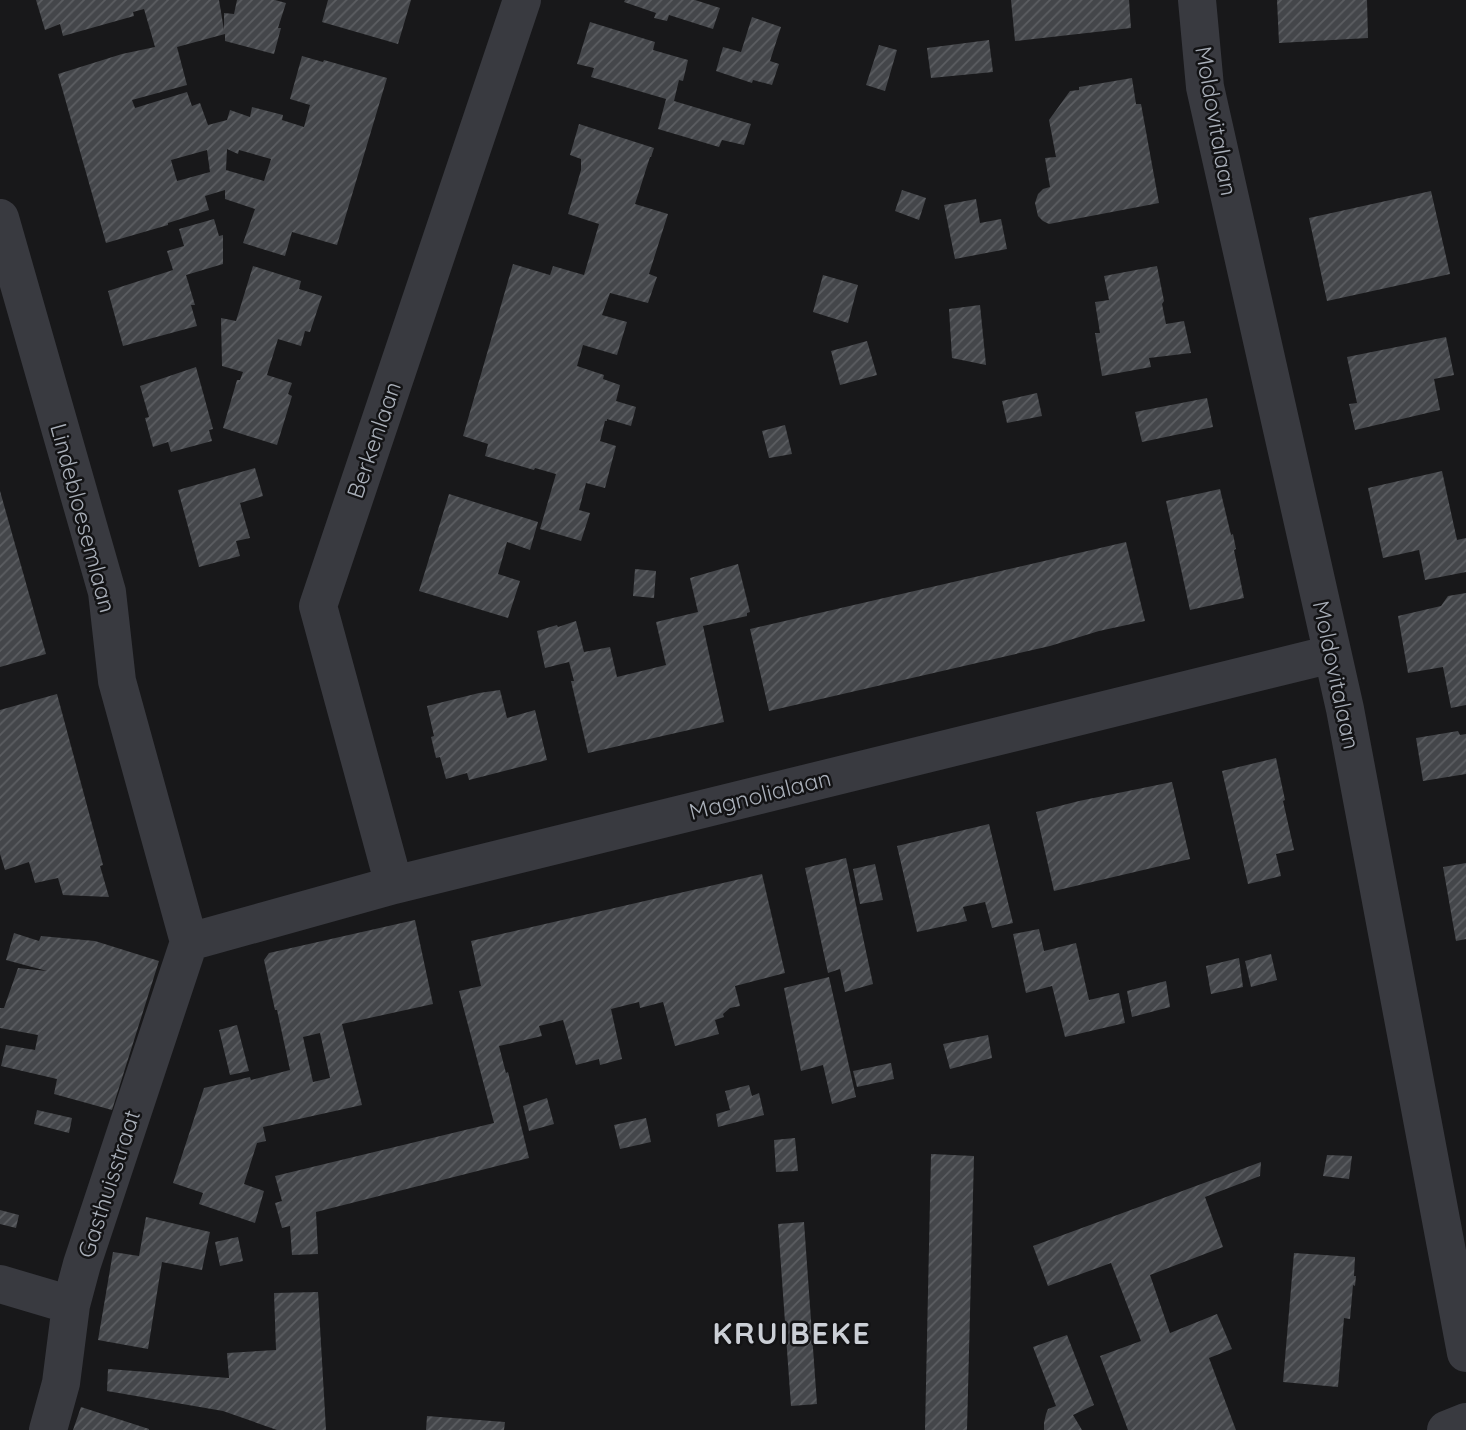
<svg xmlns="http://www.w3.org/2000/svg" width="1466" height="1430" font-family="Quicksand,sans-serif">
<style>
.building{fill:url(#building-hatch);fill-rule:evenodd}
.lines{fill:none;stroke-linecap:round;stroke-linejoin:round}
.minor{stroke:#393a40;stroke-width:38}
.labels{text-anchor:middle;stroke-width:5;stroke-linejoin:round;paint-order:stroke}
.street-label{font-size:23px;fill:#aab0ba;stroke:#131315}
.district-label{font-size:30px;font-weight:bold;letter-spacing:2px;fill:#cbcfd6;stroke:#131315}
</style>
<defs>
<pattern id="building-hatch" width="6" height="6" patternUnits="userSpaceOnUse" patternTransform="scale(1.75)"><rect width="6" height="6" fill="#44464a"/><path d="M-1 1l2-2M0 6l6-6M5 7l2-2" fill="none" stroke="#5c5e62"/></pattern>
</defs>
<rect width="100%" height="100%" fill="#18181a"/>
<!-- building -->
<path class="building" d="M 36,0 L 219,0 L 224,30 L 224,13 L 234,14 L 237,0 L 275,0 L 286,3 L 278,28 L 281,28 L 274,54 L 225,41 L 225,34 L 177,47 L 187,85 L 132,100 L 135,108 L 187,92 L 192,106 L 200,103 L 208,125 L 227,120 L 230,110 L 250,117 L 252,107 L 283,115 L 282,120 L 304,127 L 310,105 L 290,99 L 302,56 L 323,62 L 324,60 L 387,78 L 337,245 L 292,232 L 285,256 L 243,243 L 255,209 L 225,199 L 225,190 L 205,196 L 209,210 L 168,223 L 168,225 L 106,243 L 58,74 L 122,54 L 155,47 L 144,9 L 133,12 L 134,16 L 63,36 L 60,24 L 45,30 ZM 227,149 L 238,154 L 239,150 L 271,159 L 264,181 L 226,170 ZM 207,150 L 210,172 L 177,181 L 171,160 Z
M 328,0 L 411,0 L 398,44 L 322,22 Z
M 625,0 L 695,0 L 720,8 L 713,29 L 669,15 L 667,21 L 654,18 L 656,13 L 624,2 Z
M 1011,0 L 1129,0 L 1131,28 L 1015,41 Z
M 1277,0 L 1367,0 L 1368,38 L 1279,43 Z
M 752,17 L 781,27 L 770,61 L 779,64 L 772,85 L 753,80 L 752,83 L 716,71 L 723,47 L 741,52 Z
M 590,22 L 655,42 L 653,50 L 688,60 L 683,81 L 679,80 L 674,101 L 751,124 L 744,145 L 722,140 L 719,147 L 658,129 L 666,99 L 591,77 L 594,68 L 577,64 Z
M 989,40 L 993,72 L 931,78 L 927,48 Z
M 879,45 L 897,50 L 885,91 L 866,85 Z
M 1132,78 L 1136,104 L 1141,104 L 1159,203 L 1049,224 L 1043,221 L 1038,216 L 1035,203 L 1038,194 L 1043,189 L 1050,187 L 1045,158 L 1056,157 L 1049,120 L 1070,91 L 1079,90 L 1079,87 Z
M 579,124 L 654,148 L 651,157 L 650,157 L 635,204 L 668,214 L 649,274 L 657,277 L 648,303 L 610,293 L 602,315 L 627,322 L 617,355 L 583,345 L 577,366 L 604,375 L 603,379 L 620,385 L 616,401 L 636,407 L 631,426 L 607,419 L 607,421 L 605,421 L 600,441 L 616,446 L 605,488 L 586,483 L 579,510 L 590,513 L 581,541 L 540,529 L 556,474 L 535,468 L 534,470 L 485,456 L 488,444 L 463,436 L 513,264 L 550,275 L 553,266 L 584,275 L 599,224 L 568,214 L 581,170 L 581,159 L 570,155 Z
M 902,190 L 926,198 L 919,220 L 895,211 Z
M 1431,191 L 1450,274 L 1327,301 L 1309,218 Z
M 976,199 L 980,223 L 1001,219 L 1007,249 L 955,259 L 944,205 Z
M 214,219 L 219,236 L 223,235 L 223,264 L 186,275 L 195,305 L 191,305 L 197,326 L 123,346 L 108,291 L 173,270 L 167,251 L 184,246 L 179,229 Z
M 253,266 L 301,281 L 299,289 L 322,296 L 310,332 L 305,331 L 301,346 L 278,339 L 267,375 L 292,383 L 288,394 L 292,396 L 277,445 L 223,428 L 237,380 L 240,380 L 243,372 L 222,366 L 221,318 L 236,321 Z
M 1157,266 L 1164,301 L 1162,304 L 1166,324 L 1184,321 L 1191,353 L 1149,358 L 1151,367 L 1102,376 L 1095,333 L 1100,333 L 1095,302 L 1109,300 L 1104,276 Z
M 823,275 L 858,285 L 848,323 L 813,312 Z
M 980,305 L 986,365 L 952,358 L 949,309 Z
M 1446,337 L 1454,375 L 1434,379 L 1440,410 L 1355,430 L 1349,404 L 1357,403 L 1347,357 Z
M 867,341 L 877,375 L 840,385 L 831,351 Z
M 196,367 L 213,429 L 209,430 L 212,441 L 171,452 L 168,442 L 153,447 L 145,418 L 149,417 L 140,386 Z
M 1037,393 L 1042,416 L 1007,423 L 1002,401 Z
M 1207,398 L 1213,427 L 1142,442 L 1135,412 Z
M 785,425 L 792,454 L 769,458 L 762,431 Z
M 255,468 L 263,496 L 240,503 L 250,538 L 236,541 L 240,556 L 199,567 L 178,490 Z
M 1442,471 L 1457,540 L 1466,538 L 1466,572 L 1425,580 L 1419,550 L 1383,558 L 1368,488 Z
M 1220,489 L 1231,535 L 1233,534 L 1236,549 L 1234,550 L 1244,598 L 1190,610 L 1166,501 Z
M 0,491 L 46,654 L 0,667 Z
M 449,494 L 538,522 L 530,550 L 507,542 L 498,574 L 520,581 L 508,618 L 419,591 Z
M 1126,542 L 1145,621 L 1099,631 L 1050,646 L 769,711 L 750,629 Z
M 738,564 L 750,612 L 747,613 L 747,616 L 703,626 L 724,722 L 588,753 L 571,681 L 574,681 L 569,662 L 545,668 L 537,631 L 557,625 L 558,627 L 576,621 L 584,652 L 610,647 L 617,677 L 666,665 L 656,622 L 698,612 L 690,578 Z
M 635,569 L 656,571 L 654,598 L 633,596 Z
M 1466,593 L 1466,705 L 1451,708 L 1443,667 L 1408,673 L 1398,616 L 1441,606 L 1448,596 Z
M 500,690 L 507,718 L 535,710 L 547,760 L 469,780 L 467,773 L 446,779 L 440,757 L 436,758 L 431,737 L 434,736 L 427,706 L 479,693 Z
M 57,694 L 103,865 L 100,866 L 109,897 L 63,895 L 58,878 L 35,883 L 29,862 L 5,870 L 0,854 L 0,710 Z
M 1458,731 L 1460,735 L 1466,734 L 1466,774 L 1423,781 L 1416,738 Z
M 1276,758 L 1285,800 L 1283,801 L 1294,850 L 1276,854 L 1281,876 L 1248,884 L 1222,771 Z
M 1172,782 L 1190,859 L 1054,891 L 1036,812 L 1079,801 Z
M 989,824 L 1013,923 L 992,928 L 985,902 L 963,907 L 967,921 L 917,932 L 897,846 Z
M 846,858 L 873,984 L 845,992 L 840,969 L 828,973 L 805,868 Z
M 1466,863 L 1466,939 L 1456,941 L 1443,867 Z
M 875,864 L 883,900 L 860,904 L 853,869 Z
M 762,874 L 785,973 L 735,986 L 740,1006 L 730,1008 L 723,1014 L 724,1017 L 715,1020 L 719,1034 L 675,1046 L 663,1002 L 640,1008 L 639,1002 L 611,1009 L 622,1059 L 600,1065 L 599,1059 L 576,1065 L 563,1020 L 539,1026 L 542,1036 L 499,1046 L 506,1073 L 508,1072 L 529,1158 L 316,1212 L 318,1254 L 292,1255 L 290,1226 L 282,1228 L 275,1203 L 282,1201 L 275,1176 L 494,1123 L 459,991 L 481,986 L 471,941 Z
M 415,920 L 433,1004 L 342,1024 L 362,1105 L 263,1127 L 266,1141 L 257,1143 L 244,1184 L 264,1191 L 255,1223 L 199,1204 L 203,1193 L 173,1183 L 204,1088 L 250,1077 L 251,1080 L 290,1070 L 277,1010 L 275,1010 L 264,960 L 269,953 ZM 320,1033 L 330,1078 L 313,1082 L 303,1037 Z
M 1039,929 L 1044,951 L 1076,943 L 1089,1000 L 1119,993 L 1125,1023 L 1065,1037 L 1052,986 L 1026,993 L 1013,934 Z
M 14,933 L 39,941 L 41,936 L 95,941 L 159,961 L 112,1110 L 54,1094 L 57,1079 L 1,1066 L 6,1045 L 35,1050 L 38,1035 L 0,1028 L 0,1008 L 4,1008 L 18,968 L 47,971 L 6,960 Z
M 1271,954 L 1277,980 L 1251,987 L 1245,961 Z
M 1239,958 L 1243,987 L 1211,994 L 1206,966 Z
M 829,977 L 856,1097 L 832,1104 L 823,1065 L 801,1071 L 784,988 Z
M 1166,981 L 1170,1007 L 1132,1017 L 1127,991 Z
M 237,1025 L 249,1071 L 230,1075 L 219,1030 Z
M 988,1035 L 992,1058 L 950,1069 L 943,1044 Z
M 891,1063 L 894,1079 L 857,1087 L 853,1071 Z
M 749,1085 L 752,1096 L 759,1093 L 764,1115 L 718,1127 L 716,1114 L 730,1110 L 725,1091 Z
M 547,1098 L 554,1124 L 529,1131 L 523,1106 Z
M 37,1110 L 72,1118 L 69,1133 L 34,1124 Z
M 646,1118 L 651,1142 L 620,1149 L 614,1125 Z
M 795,1138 L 798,1171 L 776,1172 L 774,1140 Z
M 931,1154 L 974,1156 L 967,1430 L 925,1430 Z
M 1327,1155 L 1352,1156 L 1349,1179 L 1323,1176 Z
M 1261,1162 L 1260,1176 L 1205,1197 L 1223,1247 L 1150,1275 L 1170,1333 L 1217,1314 L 1232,1349 L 1209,1358 L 1236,1430 L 1128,1430 L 1100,1356 L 1141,1341 L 1111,1263 L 1048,1286 L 1033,1246 Z
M 0,1210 L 19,1215 L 16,1228 L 0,1224 Z
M 146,1217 L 210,1232 L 202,1270 L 162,1262 L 148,1349 L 98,1340 L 113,1252 L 139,1256 Z
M 804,1222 L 817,1404 L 791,1406 L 778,1224 Z
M 238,1237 L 243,1261 L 220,1266 L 215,1242 Z
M 1294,1253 L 1355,1257 L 1354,1276 L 1356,1276 L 1355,1286 L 1353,1285 L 1350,1319 L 1344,1318 L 1338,1387 L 1283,1382 Z
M 318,1292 L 326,1430 L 277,1430 L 223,1411 L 107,1391 L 108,1369 L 229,1378 L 227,1353 L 276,1350 L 274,1293 Z
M 1067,1335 L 1094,1405 L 1073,1415 L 1082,1430 L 1044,1430 L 1044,1423 L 1046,1414 L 1048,1409 L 1056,1406 L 1033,1347 Z
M 81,1407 L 149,1429 L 149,1430 L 73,1430 Z
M 427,1416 L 505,1422 L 504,1430 L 426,1430 Z"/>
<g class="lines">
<!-- minor -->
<path class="minor" d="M 1197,0 L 1205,87 L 1345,709 L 1466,1353
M 0,218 L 107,592 L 117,681 L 189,942
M 394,885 L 318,606 L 522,0
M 189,942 L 394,885 L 1332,654
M 0,1284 L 71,1305
M 48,1430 L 61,1383 L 71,1305 L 82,1264 L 189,942
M 1446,1430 L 1466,1422"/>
</g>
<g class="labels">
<!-- street labels -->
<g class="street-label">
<text transform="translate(1216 121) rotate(80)" y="8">Moldovitalaan</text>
<text transform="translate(374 440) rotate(-71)" y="8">Berkenlaan</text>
<text transform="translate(83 518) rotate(75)" y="8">Lindebloesemlaan</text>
<text transform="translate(1336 675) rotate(78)" y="8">Moldovitalaan</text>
<text transform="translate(760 795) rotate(-14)" y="8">Magnolialaan</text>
<text transform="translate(109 1184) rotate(-72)" y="8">Gasthuisstraat</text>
</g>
<!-- district labels -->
<g class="district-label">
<text x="792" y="1344">KRUIBEKE</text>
</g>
</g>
</svg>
